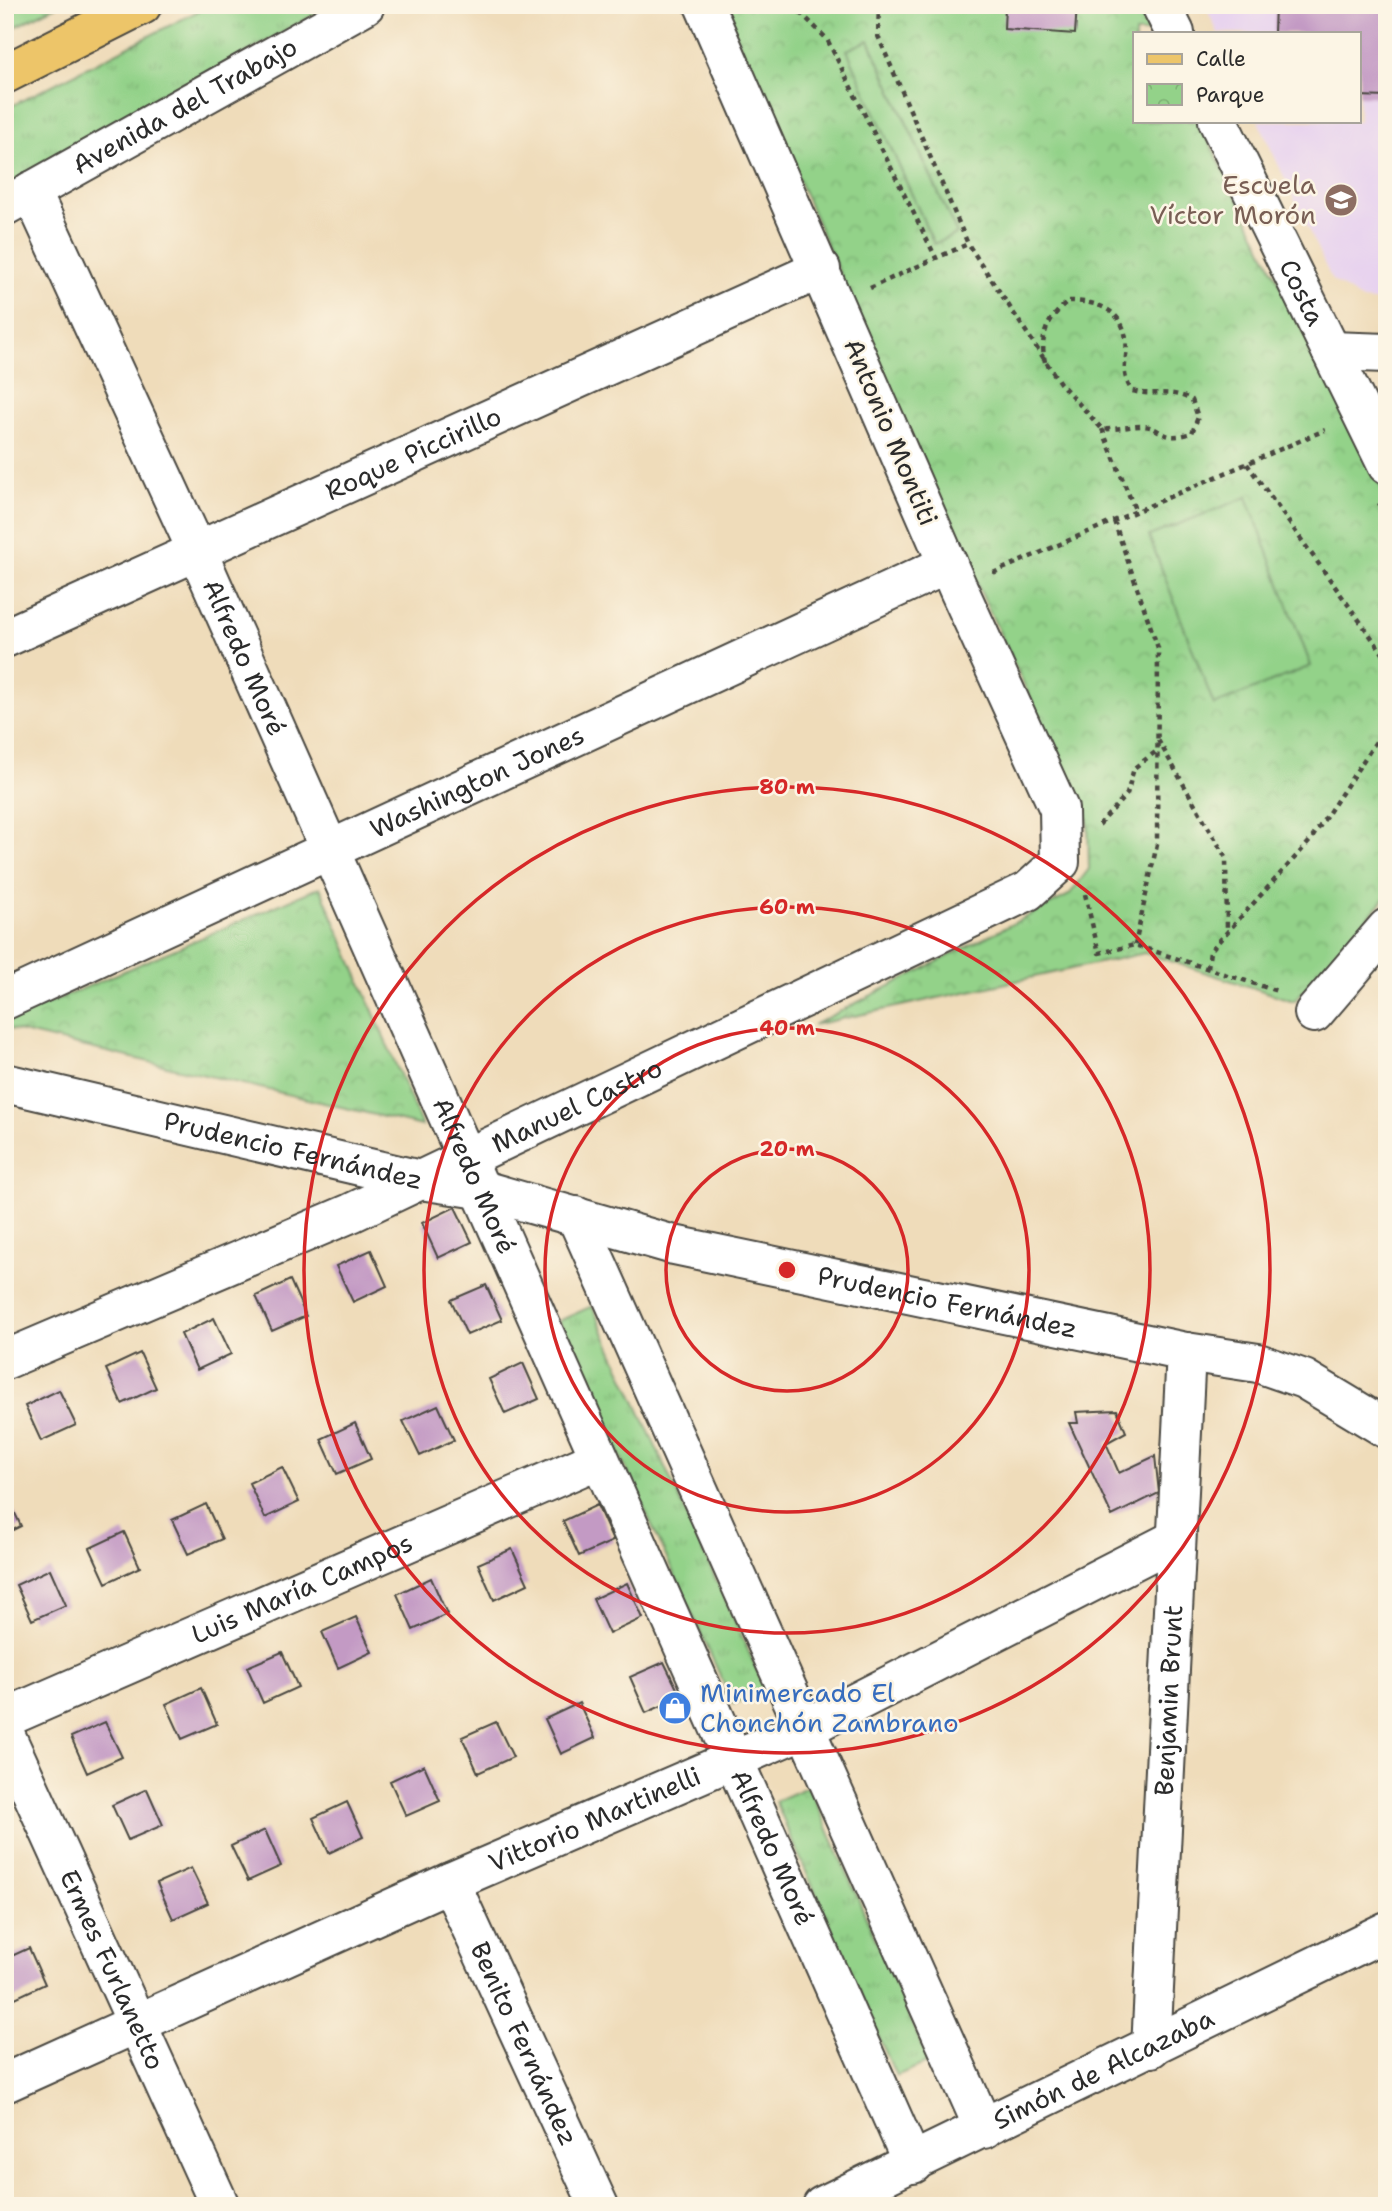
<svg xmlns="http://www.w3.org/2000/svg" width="1392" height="2211" font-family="'Shantell Sans',sans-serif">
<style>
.built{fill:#e7d2ef}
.grass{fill:url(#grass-tufts);stroke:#5f7e5a;stroke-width:2}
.park{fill:url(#park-crowns);stroke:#5f7e5a;stroke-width:2}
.garden{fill:#93d289;stroke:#5f7e5a;stroke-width:2}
.building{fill:#c39ac4}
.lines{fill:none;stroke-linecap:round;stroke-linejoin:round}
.street-casing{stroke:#484640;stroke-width:42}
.primary-casing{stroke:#484640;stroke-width:42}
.path{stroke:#484640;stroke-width:4.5;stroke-dasharray:5 5;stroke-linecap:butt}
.street{stroke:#fff;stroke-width:38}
.primary{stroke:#edc569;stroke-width:38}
.ring{fill:none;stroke:#d62828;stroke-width:3.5}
.labels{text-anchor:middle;stroke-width:5;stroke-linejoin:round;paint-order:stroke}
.street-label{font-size:26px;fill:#2b2b2b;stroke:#fcf5e5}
.education-label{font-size:26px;fill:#785e54;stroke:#fcf5e5;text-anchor:end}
.shop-label{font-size:26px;fill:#366cbe;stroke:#fcf5e5;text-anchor:start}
.centre{fill:#d62828;stroke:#fcf5e5;stroke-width:3.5}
.ring-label{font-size:21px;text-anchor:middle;font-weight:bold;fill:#d62828;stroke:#fcf5e5;stroke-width:5;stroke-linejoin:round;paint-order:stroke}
</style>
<defs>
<pattern id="grass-tufts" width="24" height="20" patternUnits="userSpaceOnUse" patternTransform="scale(1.75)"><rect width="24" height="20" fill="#93d289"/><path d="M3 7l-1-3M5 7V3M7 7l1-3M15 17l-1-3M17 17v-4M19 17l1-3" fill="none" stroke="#7fb476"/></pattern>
<pattern id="park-crowns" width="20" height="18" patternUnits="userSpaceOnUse" patternTransform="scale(1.75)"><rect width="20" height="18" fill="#93d289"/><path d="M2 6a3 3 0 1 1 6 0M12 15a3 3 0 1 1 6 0" fill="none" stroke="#7fb476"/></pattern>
</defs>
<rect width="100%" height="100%" fill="#fcf5e5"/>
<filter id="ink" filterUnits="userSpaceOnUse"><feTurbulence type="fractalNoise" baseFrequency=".0143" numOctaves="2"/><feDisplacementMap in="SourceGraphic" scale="14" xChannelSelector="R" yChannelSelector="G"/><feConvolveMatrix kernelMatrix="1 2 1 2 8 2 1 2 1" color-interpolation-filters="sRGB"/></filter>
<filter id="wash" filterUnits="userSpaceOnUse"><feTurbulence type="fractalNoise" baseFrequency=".00686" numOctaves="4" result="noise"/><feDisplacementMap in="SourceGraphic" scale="28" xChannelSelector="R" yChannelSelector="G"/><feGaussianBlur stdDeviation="1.57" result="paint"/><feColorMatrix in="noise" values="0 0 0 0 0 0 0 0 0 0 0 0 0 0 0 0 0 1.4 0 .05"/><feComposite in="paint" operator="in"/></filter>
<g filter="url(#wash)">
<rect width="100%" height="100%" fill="#efdcba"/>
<!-- built -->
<path class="built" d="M 1205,5 L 1387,5 L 1387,302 L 1362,300 L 1332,280 L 1258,121 L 1359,121 L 1359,33 L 1218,33 Z"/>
<!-- grass -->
<path class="grass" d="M 5,5 L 58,5 L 5,32 Z
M 210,5 L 331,5 L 5,191 L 5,109 Z
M 592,1306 L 766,1690 L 733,1704 L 559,1321 Z
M 809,1786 L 929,2062 L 896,2076 L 775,1801 Z"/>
<!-- park -->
<path class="park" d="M 722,5 L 1142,5 L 1156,33 L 1135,33 L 1135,121 L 1199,121 L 1387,499 L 1387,896 L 1294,1001 L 1145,953 L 813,1025 L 1069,895 L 1089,869 L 1088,821 L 953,533 Z
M 320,887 L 422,1126 L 5,1028 L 5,1022 Z"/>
<!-- garden -->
<path class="garden" d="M 869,40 L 957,234 L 934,244 L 847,50 Z
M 1247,497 L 1311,666 L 1214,705 L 1149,536 Z"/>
<g id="blocks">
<!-- building -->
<path class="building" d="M 1005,5 L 1077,5 L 1075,34 L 1004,29 Z
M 1275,5 L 1387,5 L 1387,97 L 1359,96 L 1359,33 L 1274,33 Z
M 455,1207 L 472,1242 L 438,1258 L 422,1223 Z
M 371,1250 L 387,1286 L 353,1302 L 336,1266 Z
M 290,1280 L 306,1316 L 272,1331 L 256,1296 Z
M 486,1285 L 502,1320 L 467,1335 L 451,1300 Z
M 214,1318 L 231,1354 L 197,1370 L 181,1334 Z
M 140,1353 L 156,1388 L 122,1404 L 106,1369 Z
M 523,1363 L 539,1399 L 505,1414 L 489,1379 Z
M 59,1390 L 76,1425 L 41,1441 L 25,1406 Z
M 438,1405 L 454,1440 L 420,1456 L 403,1421 Z
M 1117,1410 L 1126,1432 L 1106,1443 L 1119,1473 L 1155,1456 L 1159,1493 L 1112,1516 L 1069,1423 L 1078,1423 L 1076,1412 Z
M 355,1423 L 371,1459 L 337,1474 L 321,1439 Z
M 282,1467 L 299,1502 L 265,1518 L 249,1483 Z
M 5,1492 L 21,1526 L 5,1534 Z
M 206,1504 L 222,1539 L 188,1554 L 172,1520 Z
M 597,1505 L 613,1541 L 579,1556 L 563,1521 Z
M 124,1532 L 140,1567 L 106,1583 L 90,1548 Z
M 512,1549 L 528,1584 L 494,1600 L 478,1564 Z
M 50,1569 L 66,1605 L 32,1620 L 16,1585 Z
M 431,1578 L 447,1614 L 413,1630 L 397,1594 Z
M 627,1583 L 643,1618 L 609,1634 L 593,1599 Z
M 356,1617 L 372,1652 L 338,1668 L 322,1632 Z
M 282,1652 L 298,1687 L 263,1703 L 247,1667 Z
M 664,1662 L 681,1697 L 646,1713 L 630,1677 Z
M 201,1688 L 217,1724 L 182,1739 L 166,1704 Z
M 579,1703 L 595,1738 L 561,1754 L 545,1719 Z
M 105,1722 L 122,1757 L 87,1773 L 71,1737 Z
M 496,1722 L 513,1757 L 478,1773 L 462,1737 Z
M 424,1765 L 440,1801 L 406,1816 L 390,1781 Z
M 147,1789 L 163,1825 L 128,1840 L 112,1805 Z
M 347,1802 L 363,1837 L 329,1853 L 313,1818 Z
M 265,1830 L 281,1866 L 248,1881 L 231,1846 Z
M 191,1868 L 208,1903 L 173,1919 L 157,1883 Z
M 29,1948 L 45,1984 L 11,2000 L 5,1987 L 5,1959 Z"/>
</g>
</g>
<g filter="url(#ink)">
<use href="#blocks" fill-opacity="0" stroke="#484640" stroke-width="2"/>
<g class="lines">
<defs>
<g id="street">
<path d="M 1161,5 L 1175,33"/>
<path id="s1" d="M 1218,121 L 1387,465"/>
<path id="s2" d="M 31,191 L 198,553 L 913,2164"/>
<path id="s3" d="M 5,206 L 365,5"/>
<path d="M 1331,351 L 1387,353"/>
<path id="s4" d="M 5,638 L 821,269"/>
<path id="s5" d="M 5,1000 L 948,564"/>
<path d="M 1314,1013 L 1387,928"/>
<path id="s6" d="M 5,1083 L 420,1180 L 479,1189 L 674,1245 L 1186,1352 L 1258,1363 L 1304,1379 L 1387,1429"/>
<path d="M 576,1216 L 984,2129"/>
<path id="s7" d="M 5,1360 L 351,1213 L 1028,891 L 1060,862 L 1059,809 L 958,588 L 704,5"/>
<path id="s8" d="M 5,1718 L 599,1459"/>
<path id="s9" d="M 5,1734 L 220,2206"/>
<path id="s10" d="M 450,1882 L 599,2206"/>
<path id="s11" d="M 1151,2048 L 1186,1352"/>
<path id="s12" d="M 5,2083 L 450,1882 L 804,1729 L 1176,1539"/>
<path id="s13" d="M 822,2206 L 1387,1931"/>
</g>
<path id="primary" d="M 5,74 L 142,5"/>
</defs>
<!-- street casing -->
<use href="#street" class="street-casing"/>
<!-- primary casing -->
<use href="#primary" class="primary-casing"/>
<!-- path -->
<path class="path" d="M 793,5 L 827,39 L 936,258 L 968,244
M 879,5 L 878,36 L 968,244 L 1060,383 L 1102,429 C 1116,430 1129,426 1143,426 C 1163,427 1160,443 1192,433 L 1198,417 L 1192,400 C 1168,388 1155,397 1132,391 C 1118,369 1129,362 1126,339 C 1122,308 1094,301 1069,301 C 1048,318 1039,334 1045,362
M 870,288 L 936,258
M 1102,429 L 1136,512
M 1247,464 L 1387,659
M 1379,503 L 1387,518
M 1114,521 L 1158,648 L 1157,844 L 1135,945
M 993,573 L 1325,430
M 1158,740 L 1226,858 L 1227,932
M 1099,825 L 1127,794 L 1134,768 L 1158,750
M 1085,894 L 1099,953 L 1135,945 L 1280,992
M 1208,968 L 1210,951 L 1310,841 L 1387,725"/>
<!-- street -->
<use href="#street" class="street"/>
<!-- primary -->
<use href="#primary" class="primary"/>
</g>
</g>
<!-- distance rings -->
<g class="ring">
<circle cx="787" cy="1270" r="121"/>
<circle cx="787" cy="1270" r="242"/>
<circle cx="787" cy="1270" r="363"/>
<circle cx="787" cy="1270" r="483"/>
</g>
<!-- icons -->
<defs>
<symbol id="school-disc" viewBox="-11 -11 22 22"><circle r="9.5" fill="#8d6e63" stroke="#fcf5e5"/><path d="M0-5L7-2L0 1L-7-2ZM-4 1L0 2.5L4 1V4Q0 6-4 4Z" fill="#fff"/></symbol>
<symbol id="shop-disc" viewBox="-11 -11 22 22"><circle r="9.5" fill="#3f7fe0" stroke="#fcf5e5"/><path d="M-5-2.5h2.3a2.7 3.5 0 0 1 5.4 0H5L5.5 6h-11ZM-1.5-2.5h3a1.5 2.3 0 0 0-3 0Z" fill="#fff"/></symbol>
</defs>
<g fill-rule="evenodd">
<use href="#school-disc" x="1322" y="181" width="38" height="38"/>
<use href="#shop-disc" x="656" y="1689" width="38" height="38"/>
</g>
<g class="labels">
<!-- street labels -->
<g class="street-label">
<text dy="9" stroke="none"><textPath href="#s3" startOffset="206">Avenida del Trabajo</textPath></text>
<text dy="9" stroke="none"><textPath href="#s1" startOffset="191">Costa</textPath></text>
<text transform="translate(891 432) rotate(67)" y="9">Antonio Montiti</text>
<text dy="9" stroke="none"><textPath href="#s4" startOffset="448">Roque Piccirillo</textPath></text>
<text dy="9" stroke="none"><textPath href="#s2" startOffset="513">Alfredo Moré</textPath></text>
<text dy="9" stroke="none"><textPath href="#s5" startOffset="520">Washington Jones</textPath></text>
<text dy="9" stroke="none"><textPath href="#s7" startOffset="626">Manuel Castro</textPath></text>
<text dy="9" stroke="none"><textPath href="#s6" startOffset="296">Prudencio Fernández</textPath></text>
<text dy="9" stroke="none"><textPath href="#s2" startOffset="1080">Alfredo Moré</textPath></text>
<text dy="9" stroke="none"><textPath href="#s6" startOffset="968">Prudencio Fernández</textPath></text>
<text dy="9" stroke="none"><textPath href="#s8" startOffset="324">Luis María Campos</textPath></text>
<text dy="9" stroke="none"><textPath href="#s11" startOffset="348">Benjamin Brunt</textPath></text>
<text dy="9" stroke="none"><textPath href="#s12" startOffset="646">Vittorio Martinelli</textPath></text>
<text dy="9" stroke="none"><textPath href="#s2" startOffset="1815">Alfredo Moré</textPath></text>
<text dy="9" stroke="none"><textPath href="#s9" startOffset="259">Ermes Furlanetto</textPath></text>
<text dy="9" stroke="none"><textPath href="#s10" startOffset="178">Benito Fernández</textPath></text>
<text dy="9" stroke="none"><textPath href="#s13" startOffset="313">Simón de Alcazaba</textPath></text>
</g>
<!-- education labels -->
<g class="education-label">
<text x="1316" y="194">Escuela<tspan x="1316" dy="30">Víctor Morón</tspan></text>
</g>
<!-- shop labels -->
<g class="shop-label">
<text x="700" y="1702">Minimercado El<tspan x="700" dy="30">Chonchón Zambrano</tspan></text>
</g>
</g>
<circle cx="787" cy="1270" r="10" class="centre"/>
<g class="ring-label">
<text x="787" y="794">80 m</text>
<text x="787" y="914">60 m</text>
<text x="787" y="1035">40 m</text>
<text x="787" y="1156">20 m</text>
</g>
<!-- margin -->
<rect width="1392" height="2211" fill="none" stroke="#fcf5e5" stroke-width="28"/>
<!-- legend -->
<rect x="1133" y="32" width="228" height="91" fill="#fcf5e5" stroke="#a8a49b" stroke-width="2"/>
<rect x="1147" y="54" width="35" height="10" fill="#edc569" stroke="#a8a49b" stroke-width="2"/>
<text x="1196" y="66" font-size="21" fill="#2b2b2b">Calle</text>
<rect x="1147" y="84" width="35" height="21" fill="url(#park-crowns)" stroke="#a8a49b" stroke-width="2"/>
<text x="1196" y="102" font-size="21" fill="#2b2b2b">Parque</text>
</svg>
